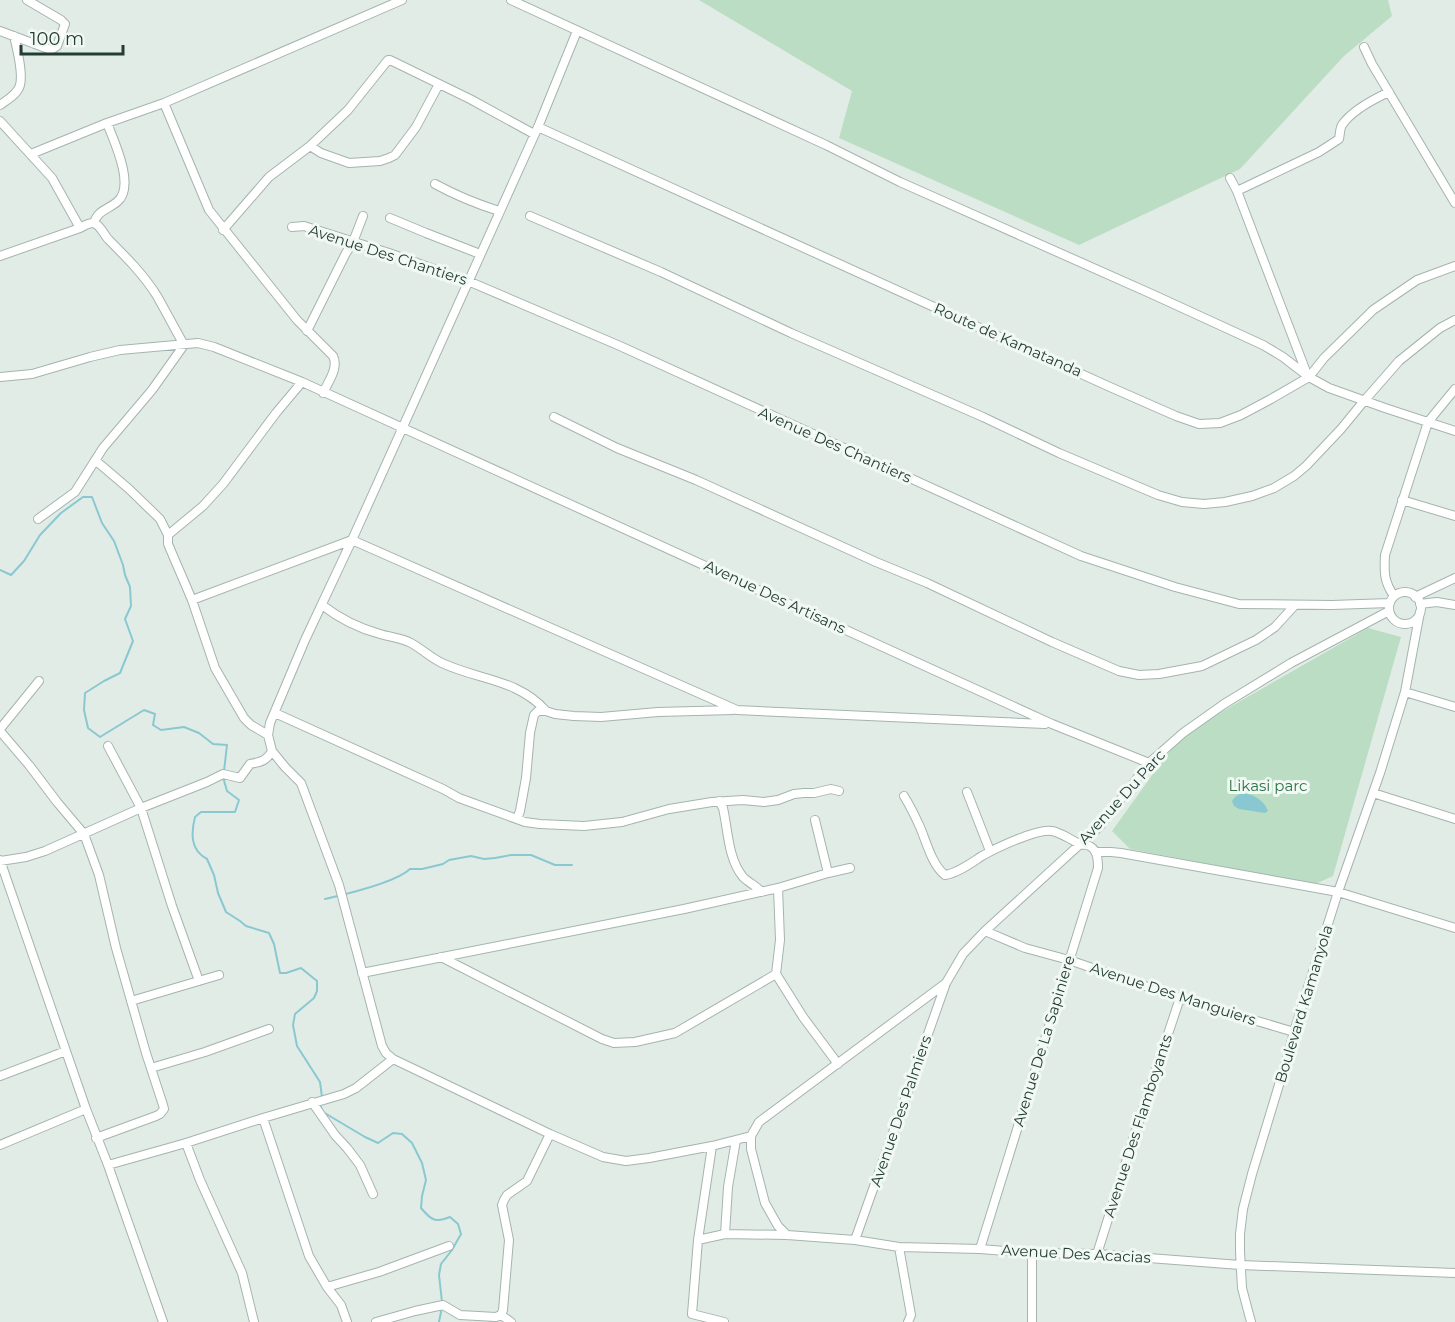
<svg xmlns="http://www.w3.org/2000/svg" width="1455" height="1322" font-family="Montserrat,sans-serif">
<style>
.green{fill:#bbddc3}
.water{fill:#8ac8d1}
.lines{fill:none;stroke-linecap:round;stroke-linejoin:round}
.stream{stroke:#8ac8d1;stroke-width:2}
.minor-casing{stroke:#a5b4ae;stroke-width:10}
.minor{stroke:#fff;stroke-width:8}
.labels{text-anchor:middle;stroke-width:6;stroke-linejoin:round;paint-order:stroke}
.street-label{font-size:15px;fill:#223d35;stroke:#f2f9f5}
.park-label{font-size:15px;fill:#2c7446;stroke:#f2f9f5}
</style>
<rect width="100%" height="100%" fill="#e2ece7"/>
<!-- green -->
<path class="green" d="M 699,0 L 1388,0 L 1392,16 L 1344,56 L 1240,169 L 1079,245 L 839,138 L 852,91 Z
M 1368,628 L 1401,637 L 1333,876 L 1313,885 L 1288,879 L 1130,849 L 1112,831 L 1181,735 Z"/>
<!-- water -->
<path class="water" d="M 1241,793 C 1252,793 1264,800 1268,811 L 1265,813 L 1239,809 L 1234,806 L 1232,801 L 1235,797 Z"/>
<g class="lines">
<!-- stream -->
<path class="stream" d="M 0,570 L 11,575 L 24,561 L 40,535 L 61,513 L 83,497 L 92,497 L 102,523 L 114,541 L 123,565 L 125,575 L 130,587 L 131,606 L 125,619 L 133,641 L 120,673 L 104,681 L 85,693 L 84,710 L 88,728 L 100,737 L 144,710 L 155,714 L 153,725 L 161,730 L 184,727 L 199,733 L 213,744 L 227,745 L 224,771
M 223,777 L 227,791 L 239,800 L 235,812 L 201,812 L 195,817 C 191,833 190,850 207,859 L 214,875 L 218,893 L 226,912 L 240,921 L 246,926 L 269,933 L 274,944 L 280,973 L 286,973 L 301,968 L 317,981 L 317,991 L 314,998 L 295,1014 L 293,1025 L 297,1046 L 320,1082 L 322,1097
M 325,899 C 347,894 395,883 410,869 L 422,869 L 443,864 L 449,860 L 471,856 L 484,859 L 495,858 L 511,855 L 531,855 L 555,865 L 572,865
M 320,1105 L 323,1112 L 365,1137 L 378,1143 L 393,1133 L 402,1134 L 412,1143 L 422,1163 L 426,1180 L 422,1196 L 421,1208 C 431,1220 435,1223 450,1217 L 458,1224 L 461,1234 L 452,1250 L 441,1264 L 439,1275 L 442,1302
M 439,1322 L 442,1307"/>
<defs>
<path id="minor" d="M 511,0 L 826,145 L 900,182 L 1154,295 L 1263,345 L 1283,357 L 1309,377 L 1329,388 L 1385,408 L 1455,431
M 0,31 L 51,50 L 57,46 L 65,24 L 61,20 L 27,0
M 577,31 L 538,127 L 352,540 L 305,640 L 270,723 L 268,735 L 272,751 L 285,767 L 301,783 L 339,885 L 382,1046 L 386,1053 L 393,1059 L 550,1134 L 603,1157 L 626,1161 L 649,1158 L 712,1146 L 751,1136
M 1364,47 L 1372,64 L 1455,203
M 164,103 L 209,210 L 297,320 L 333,356 C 339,368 328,382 323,393
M 0,105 C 7,100 18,94 20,85 C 23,74 17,48 14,36
M 0,121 L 52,178 L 80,228
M 538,127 L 1110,387 L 1176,416 L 1199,424 L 1220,423 L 1241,415 L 1271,399 L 1309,377 L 1324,358 L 1373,310 L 1417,280 L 1455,266
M 310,146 L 321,153 L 349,163 L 380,161 L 389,158 L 395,155 L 416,127 L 439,84
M 31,154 L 107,123 L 164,103 L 402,0
M 1230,178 L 1237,191 L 1308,377
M 435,184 C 455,195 477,204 499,211
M 1237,191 L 1319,152 L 1339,139 C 1340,134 1340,128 1342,125 C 1352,110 1374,99 1389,92
M 530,216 L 661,272 L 791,333 L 983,417 L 1059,453 L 1158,495 L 1182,502 L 1204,504 L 1225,502 L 1252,496 L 1274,488 L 1294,476 L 1306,466 L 1341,429 L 1364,401 L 1399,361 L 1440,328 L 1455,320
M 390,218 L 426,233 L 480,254
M 94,223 C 98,210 107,210 117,202 C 136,187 114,141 107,123
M 292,227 L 304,226 L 389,253 L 468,281 L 620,346 L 1081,556 L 1175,587 L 1239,604 L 1332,605 L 1390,603
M 223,230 L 269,177 L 310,146 L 348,110 L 388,60 L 390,60 L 470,99 L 534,134
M 0,256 L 80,228 C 84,226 88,223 93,223 C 100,224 104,235 109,240 C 126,257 144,275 157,296 C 166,312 175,329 184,345 L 152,390 L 103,448 L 75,492 L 38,519
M 307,331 L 346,253 L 353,242 L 363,216
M 0,377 L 32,374 L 90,357 L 120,350 L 198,343 L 214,347 L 302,382 L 1052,724 L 1149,763
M 554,417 L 617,448 L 696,480 L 876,562 L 927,583 L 1052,642 L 1119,671 L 1139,675 L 1159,674 L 1202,666 L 1256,640 L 1275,627 L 1295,605
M 95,460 L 129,489 L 160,519 L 168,535 L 168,544 L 192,600 L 215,668 L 244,718 L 251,725 L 268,735
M 1402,500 L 1455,516
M 168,535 L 203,506 L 223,484 L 276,413 L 302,382
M1389 608a16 16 0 1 1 32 0a16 16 0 1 1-32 0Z
M 1394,596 C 1384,582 1384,572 1385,555 L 1428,422 L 1455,389
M 1415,597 L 1455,578
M 192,600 L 352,540 L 737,710 L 1045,724
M 1420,604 L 1437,602 L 1455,605
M 322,605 C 340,619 358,628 380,634 C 390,637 402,638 411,643 C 422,649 431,658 442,663 C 478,680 518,679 546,711
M 1405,692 L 1455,707
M 275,713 L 443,789 L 459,798 L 525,822 L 540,824 L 584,826 L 622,822 L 669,809 L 712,802 L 743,800 L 764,802 L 778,800 L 794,794 L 804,793 L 814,793 L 831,789 L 839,791
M 0,729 L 39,681
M 0,731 L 29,765 L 57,802 L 84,834 L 99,875 L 116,948 L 146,1053 L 163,1105 L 164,1109 L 160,1114 L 156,1116 L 96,1138
M 108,746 L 141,808 L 172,906 L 199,981
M 967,792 L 990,851
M 1373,793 L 1455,819
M 904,796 C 910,806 915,816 920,827 C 926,841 932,865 945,875 C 958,873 971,863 982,856 C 996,848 1038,828 1052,831 C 1062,833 1069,839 1078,843 C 1085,847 1079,843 1087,845 C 1097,848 1098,858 1098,868 L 980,1249
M 719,801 L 723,808 C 728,830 728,859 743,877 C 748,882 756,886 762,892
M 517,819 L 520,811 L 526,778 L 530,733 L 534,715 L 538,711 L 546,711 L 555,714 L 574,716 L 601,717 L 658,712 L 733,710
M 815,820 L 828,873
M 1096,852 L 1111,852 L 1121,853 L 1338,892 L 1455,928
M 0,860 L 86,1109 L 108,1165 L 163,1322
M 0,861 L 26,857 L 45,851 L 141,808 L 207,782 L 223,774 L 240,778 L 250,764 C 261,762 266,761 272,751
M 778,888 L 780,940 L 776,974 L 803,1017 L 838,1064
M 985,931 L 1025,948 L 1069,960 L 1180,998 L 1294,1032
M 441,957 L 602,1039 L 614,1043 L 635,1042 L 675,1033 L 776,974
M 362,973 L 684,909 L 778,888 L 828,873 L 850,868
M 131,1001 L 219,975
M 151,1068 L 205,1052 L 269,1029
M 0,1076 L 66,1051
M 312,1102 L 335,1135 L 347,1148 L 360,1165 L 373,1194
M 263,1118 L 309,1256 L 327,1287 L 341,1305 L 347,1322
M 186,1143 L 200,1180 L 242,1273 L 254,1322
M 0,1145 L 86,1109
M 712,1146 L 698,1240 L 692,1314 L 724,1322
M 108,1165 L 186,1143 L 263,1118 L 344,1094 L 356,1088 L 393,1059
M 725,1234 L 728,1187 L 736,1140
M 787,1235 L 778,1226 L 765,1203 L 751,1149 L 751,1136 L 759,1122 L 946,983
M 698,1240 L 725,1234 L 787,1235 L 855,1240 L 899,1247 L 980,1249 L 1032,1253 L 1097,1254 L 1240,1265 L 1455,1273
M 855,1240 L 946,983 L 963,954 L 985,931 L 1101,825 L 1149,763 L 1183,733 L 1224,704 L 1291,663 L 1389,611
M 899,1247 L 911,1315 L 908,1322
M 1032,1253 L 1032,1322
M 1097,1254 L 1137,1127 L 1180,998
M 327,1287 L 379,1272 L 449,1246
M 501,1315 L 511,1322
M 376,1322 L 415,1311 L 443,1305 L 460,1315 L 496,1317 L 501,1315 L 503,1310 L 509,1240 L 502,1205 L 504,1200 L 507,1195 L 527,1181 L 550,1134
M 1251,1322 L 1242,1288 L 1240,1251 L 1240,1234 L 1243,1209 L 1252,1174 L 1285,1065 L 1294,1032 L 1338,892 L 1380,773 L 1405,692 L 1420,612"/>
</defs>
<!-- minor casing -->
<use href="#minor" class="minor-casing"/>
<!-- minor -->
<use href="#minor" class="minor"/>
</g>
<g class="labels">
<!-- street labels -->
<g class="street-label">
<text transform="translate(388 255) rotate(18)" y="5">Avenue Des Chantiers</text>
<text transform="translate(1008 340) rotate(24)" y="5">Route de Kamatanda</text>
<text transform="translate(835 445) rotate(24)" y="5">Avenue Des Chantiers</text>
<text transform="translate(775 597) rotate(25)" y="5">Avenue Des Artisans</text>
<text transform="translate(1122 797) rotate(-48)" y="5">Avenue Du Parc</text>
<text transform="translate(1173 994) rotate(18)" y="5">Avenue Des Manguiers</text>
<text transform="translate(1304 1004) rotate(-73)" y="5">Boulevard Kamanyola</text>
<text transform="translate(1044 1041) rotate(-73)" y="5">Avenue De La Sapiniere</text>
<text transform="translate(901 1111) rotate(-71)" y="5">Avenue Des Palmiers</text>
<text transform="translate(1138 1126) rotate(-72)" y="5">Avenue Des Flamboyants</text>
<text transform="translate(1076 1254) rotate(3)" y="5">Avenue Des Acacias</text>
</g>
<!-- park labels -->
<g class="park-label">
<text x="1268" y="791">Likasi parc</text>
</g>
</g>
<!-- scale -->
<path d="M21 45v9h102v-9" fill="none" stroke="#223d35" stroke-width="3"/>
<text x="30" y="45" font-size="18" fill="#223d35" stroke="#f2f9f5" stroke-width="4.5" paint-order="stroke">100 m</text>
</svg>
